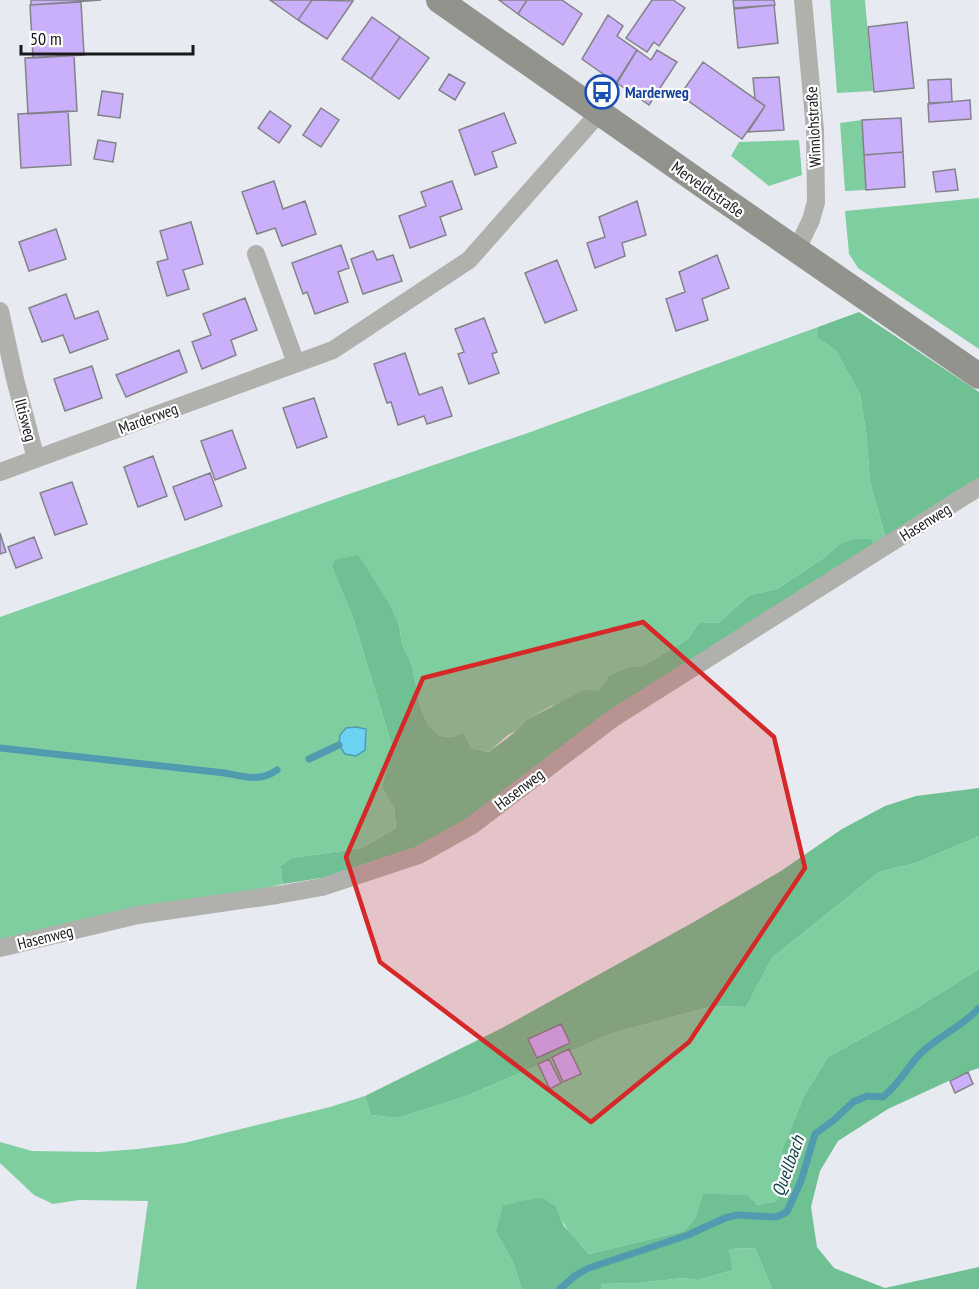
<svg xmlns="http://www.w3.org/2000/svg" width="979" height="1289" font-family="'PT Sans Narrow',sans-serif">
<style>
.green{fill:#7fcea0}
.forest{fill:#6fc092}
.water{fill:#6ad3f1;stroke:#519bb1;stroke-width:1.5}
.lines{fill:none;stroke-linecap:round;stroke-linejoin:round}
.stream{stroke:#519bb1;stroke-width:7}
.building{fill:#cab0fa;stroke:#848289;stroke-width:1.5}
.minor{stroke:#b0b0ac;stroke-width:18}
.secondary{stroke:#93938e;stroke-width:26}
.marked{fill:#d62828;fill-opacity:0.2;stroke:#d62828;stroke-width:4.5;stroke-linejoin:round}
.labels{text-anchor:middle;stroke-width:4.5;stroke-linejoin:round;paint-order:stroke}
.transit-label{font-size:16px;font-weight:bold;fill:#164399;stroke:#fff;text-anchor:start}
.street-label{font-size:16px;fill:#18191c;stroke:#fff}
.water-label{font-size:18px;font-style:italic;fill:#0e3f4b;stroke:#fff}
</style>
<rect width="100%" height="100%" fill="#e8eaf2"/>
<!-- green -->
<path class="green" d="M 830,0 L 865,0 L 873,91 L 837,93 Z
M 862,120 L 866,190 L 845,191 L 840,123 Z
M 799,140 L 802,175 L 769,186 L 731,156 L 739,142 Z
M 979,198 L 979,349 L 858,268 L 849,254 L 845,211 Z
M 818,327 L 818,338 L 836,351 L 860,394 L 866,431 L 870,482 L 887,543 L 838,545 L 825,557 L 777,589 L 750,595 L 718,623 L 700,622 L 688,639 L 641,667 L 630,667 L 599,691 L 551,706 L 526,720 L 521,728 L 508,735 L 488,752 L 471,748 L 454,737 L 440,736 L 428,725 L 420,706 L 412,665 L 402,644 L 399,624 L 389,603 L 369,575 L 332,567 L 353,618 L 393,749 L 387,765 L 382,788 L 394,808 L 396,828 L 362,848 L 292,858 L 280,866 L 283,884 L 224,897 L 102,915 L 0,940 L 0,617 L 349,494 L 525,434 Z
M 979,836 L 979,969 L 915,1009 L 828,1057 L 804,1096 L 782,1150 L 777,1201 L 696,1217 L 684,1231 L 589,1254 C 581,1244 570,1235 564,1224 C 550,1201 554,1198 525,1200 L 496,1232 L 513,1262 L 522,1289 L 136,1289 L 148,1201 L 79,1200 L 53,1204 L 34,1195 L 0,1163 L 0,1142 L 32,1151 L 99,1152 L 138,1149 L 184,1143 L 330,1107 L 365,1096 L 371,1115 L 398,1118 L 469,1095 L 613,1033 L 713,1006 L 746,1007 L 772,958 L 879,872 L 916,863 Z
M 755,1248 L 772,1289 L 601,1289 L 601,1284 L 636,1283 L 684,1278 L 698,1280 L 733,1270 L 727,1249 Z"/>
<!-- forest -->
<path class="forest" d="M 859,312 L 979,392 L 979,478 L 887,543 L 870,482 L 866,431 L 860,394 L 836,351 L 818,338 L 818,327 Z
M 855,539 L 870,539 L 878,548 L 486,809 L 422,845 L 334,876 L 283,884 L 280,866 L 292,858 L 362,848 L 396,828 L 394,808 L 382,788 L 387,765 L 393,749 L 353,618 L 332,567 L 335,560 L 358,555 L 389,603 L 399,624 L 402,644 L 412,665 L 420,706 L 428,725 L 440,736 L 454,737 L 463,733 L 471,748 L 488,752 C 499,744 519,731 526,720 L 584,690 L 599,691 L 609,676 L 630,667 L 641,667 L 688,639 L 700,622 L 718,623 L 750,595 L 777,589 L 825,557 L 838,545 Z
M 979,788 L 979,836 L 916,863 L 879,872 L 772,958 L 746,1007 L 713,1006 L 613,1033 L 469,1095 L 398,1118 L 371,1115 L 365,1096 L 502,1028 L 692,923 L 781,871 L 842,829 L 885,806 L 916,796 Z
M 979,969 L 979,1068 L 970,1071 L 888,1109 L 838,1141 L 820,1171 L 811,1207 L 817,1247 L 834,1268 L 885,1288 L 979,1267 L 979,1289 L 772,1289 L 755,1248 L 728,1249 L 733,1270 L 698,1280 L 684,1278 L 636,1283 L 601,1284 L 601,1289 L 522,1289 L 513,1262 L 496,1232 L 503,1206 L 525,1200 L 543,1198 L 555,1206 L 564,1226 L 589,1254 L 684,1231 L 696,1217 L 703,1194 L 747,1195 L 757,1205 L 777,1201 L 782,1150 L 804,1096 L 828,1057 L 915,1009 Z"/>
<!-- water -->
<path class="water" d="M 356,727 L 366,729 L 365,750 L 356,756 L 345,754 L 339,745 L 340,735 L 346,728 Z"/>
<g class="lines">
<!-- stream -->
<path class="stream" d="M 0,748 L 225,773 C 244,777 261,782 277,770
M 309,759 L 339,745
M 560,1289 L 576,1275 L 589,1268 L 688,1235 L 725,1218 L 737,1215 L 776,1217 L 787,1212 L 801,1181 L 815,1134 L 834,1120 L 853,1102 L 867,1096 L 883,1097 C 898,1085 907,1068 920,1054 C 938,1036 962,1027 979,1008"/>
</g>
<!-- building -->
<path class="building" d="M 31,0 L 101,0 L 31,5 Z
M 270,0 L 312,0 L 298,20 Z
M 312,0 L 353,1 L 327,39 L 298,20 Z
M 499,0 L 527,0 L 518,14 Z
M 527,0 L 562,0 L 582,14 L 563,45 L 518,14 Z
M 652,0 L 673,0 L 685,8 L 659,46 L 654,42 L 647,52 L 626,38 Z
M 733,0 L 774,0 L 775,5 L 734,8 Z
M 81,2 L 84,55 L 33,58 L 30,5 Z
M 774,5 L 778,43 L 738,48 L 734,9 Z
M 608,15 L 623,26 L 617,36 L 637,50 L 616,83 L 582,59 Z
M 372,17 L 400,37 L 371,79 L 342,59 Z
M 907,22 L 914,88 L 874,92 L 868,27 Z
M 400,37 L 429,58 L 399,99 L 371,79 Z
M 637,50 L 651,60 L 657,50 L 677,62 L 649,105 L 617,83 Z
M 74,55 L 77,111 L 28,114 L 25,58 Z
M 703,62 L 765,106 L 742,139 L 680,95 Z
M 449,74 L 465,83 L 455,100 L 439,90 Z
M 779,77 L 784,130 L 748,132 L 765,106 L 755,99 L 753,78 Z
M 951,79 L 952,102 L 929,103 L 928,80 Z
M 102,91 L 123,94 L 120,118 L 98,115 Z
M 970,100 L 971,119 L 929,122 L 928,104 Z
M 321,108 L 339,120 L 321,147 L 303,135 Z
M 68,111 L 71,165 L 21,168 L 18,114 Z
M 270,111 L 291,126 L 279,143 L 258,128 Z
M 504,113 L 516,143 L 492,152 L 497,167 L 475,175 L 459,130 Z
M 901,118 L 903,152 L 864,155 L 862,120 Z
M 98,140 L 116,143 L 113,162 L 94,159 Z
M 903,152 L 905,187 L 866,190 L 864,155 Z
M 955,169 L 958,190 L 936,192 L 933,172 Z
M 274,181 L 283,209 L 305,201 L 316,234 L 282,246 L 275,228 L 257,234 L 242,192 Z
M 452,181 L 462,209 L 440,217 L 446,235 L 410,248 L 399,216 L 426,206 L 421,192 Z
M 637,201 L 646,235 L 622,243 L 625,256 L 595,268 L 587,243 L 605,237 L 599,217 Z
M 191,222 L 203,264 L 183,270 L 189,289 L 167,296 L 157,262 L 168,259 L 160,231 Z
M 56,229 L 66,259 L 29,271 L 19,242 Z
M 341,245 L 349,268 L 338,272 L 348,302 L 315,314 L 307,292 L 303,294 L 292,263 Z
M 373,251 L 377,260 L 393,255 L 402,281 L 363,294 L 351,259 Z
M 717,255 L 729,288 L 702,299 L 708,320 L 676,331 L 666,299 L 685,292 L 679,272 Z
M 557,260 L 577,310 L 545,323 L 525,273 Z
M 66,294 L 75,319 L 98,311 L 108,339 L 70,353 L 63,335 L 42,342 L 29,308 Z
M 245,298 L 257,330 L 231,340 L 236,355 L 202,369 L 192,342 L 211,335 L 203,314 Z
M 484,318 L 497,352 L 492,354 L 499,373 L 469,384 L 458,354 L 464,352 L 455,329 Z
M 179,350 L 187,372 L 126,397 L 116,375 Z
M 405,353 L 419,395 L 442,387 L 452,416 L 427,424 L 424,416 L 398,425 L 391,402 L 387,403 L 374,364 Z
M 92,366 L 102,398 L 65,411 L 54,379 Z
M 314,398 L 327,437 L 297,448 L 283,408 Z
M 232,430 L 246,468 L 215,480 L 201,441 Z
M 153,456 L 167,496 L 138,507 L 124,467 Z
M 210,473 L 222,506 L 185,520 L 173,487 Z
M 72,482 L 87,524 L 55,535 L 40,493 Z
M 0,533 L 6,552 L 0,554 Z
M 34,537 L 42,558 L 16,568 L 8,547 Z
M 561,1024 L 570,1043 L 537,1058 L 528,1039 Z
M 569,1049 L 581,1074 L 563,1082 L 552,1057 Z
M 549,1059 L 561,1083 L 550,1089 L 538,1064 Z
M 968,1072 L 973,1084 L 955,1093 L 950,1081 Z"/>
<g class="lines">
<!-- minor -->
<path class="minor" d="M 796,251 L 811,220 L 816,202 L 815,130 L 803,0
M 256,254 L 296,363
M 0,311 L 15,379 L 36,459
M 0,472 L 333,350 L 469,260 L 600,112
M 0,948 L 138,915 L 277,895 L 322,887 L 419,855 L 471,826 L 612,719 L 979,487"/>
<!-- secondary -->
<path class="secondary" d="M 439,0 L 720,197 L 979,376"/>
</g>
<!-- marked area -->
<path class="marked" d="M 643,622 L 774,737 L 805,868 L 689,1042 L 591,1122 L 380,962 L 346,857 L 423,678 Z"/>
<!-- icons -->
<defs>
<symbol id="bus-ring" viewBox="-11 -11 22 22"><circle r="9.5" fill="#fff" stroke="#1a4fb4" stroke-width="1.5"/><path d="M-5-6H5V4H4V6H2V4H-2V6H-4V4H-5ZM-3.5-4V0h7V-4ZM-3.5 1.2v1.5H-2V1.2ZM2 1.2v1.5H3.5V1.2Z" fill="#1a4fb4"/></symbol>
</defs>
<g fill-rule="evenodd">
<use href="#bus-ring" x="583" y="73" width="38" height="38"/>
</g>
<g class="labels">
<!-- transit labels -->
<g class="transit-label">
<text x="625" y="98">Marderweg</text>
</g>
<!-- street labels -->
<g class="street-label">
<text transform="translate(813 127) rotate(-93)" y="6">Winnlohstraße</text>
<text transform="translate(708 189) rotate(35)" y="6">Merveldtstraße</text>
<text transform="translate(148 418) rotate(-20)" y="6">Marderweg</text>
<text transform="translate(26 420) rotate(75)" y="6">Iltisweg</text>
<text transform="translate(925 522) rotate(-32)" y="6">Hasenweg</text>
<text transform="translate(519 789) rotate(-37)" y="6">Hasenweg</text>
<text transform="translate(45 937) rotate(-14)" y="6">Hasenweg</text>
</g>
<!-- water labels -->
<g class="water-label">
<text transform="translate(788 1166) rotate(-70)" y="6">Quellbach</text>
</g>
</g>
<!-- scale -->
<path d="M21 45v9h172v-9" fill="none" stroke="#18191c" stroke-width="3"/>
<text x="30" y="45" font-size="18" fill="#18191c" stroke="#ffffff" stroke-width="4.5" paint-order="stroke">50 m</text>
</svg>
